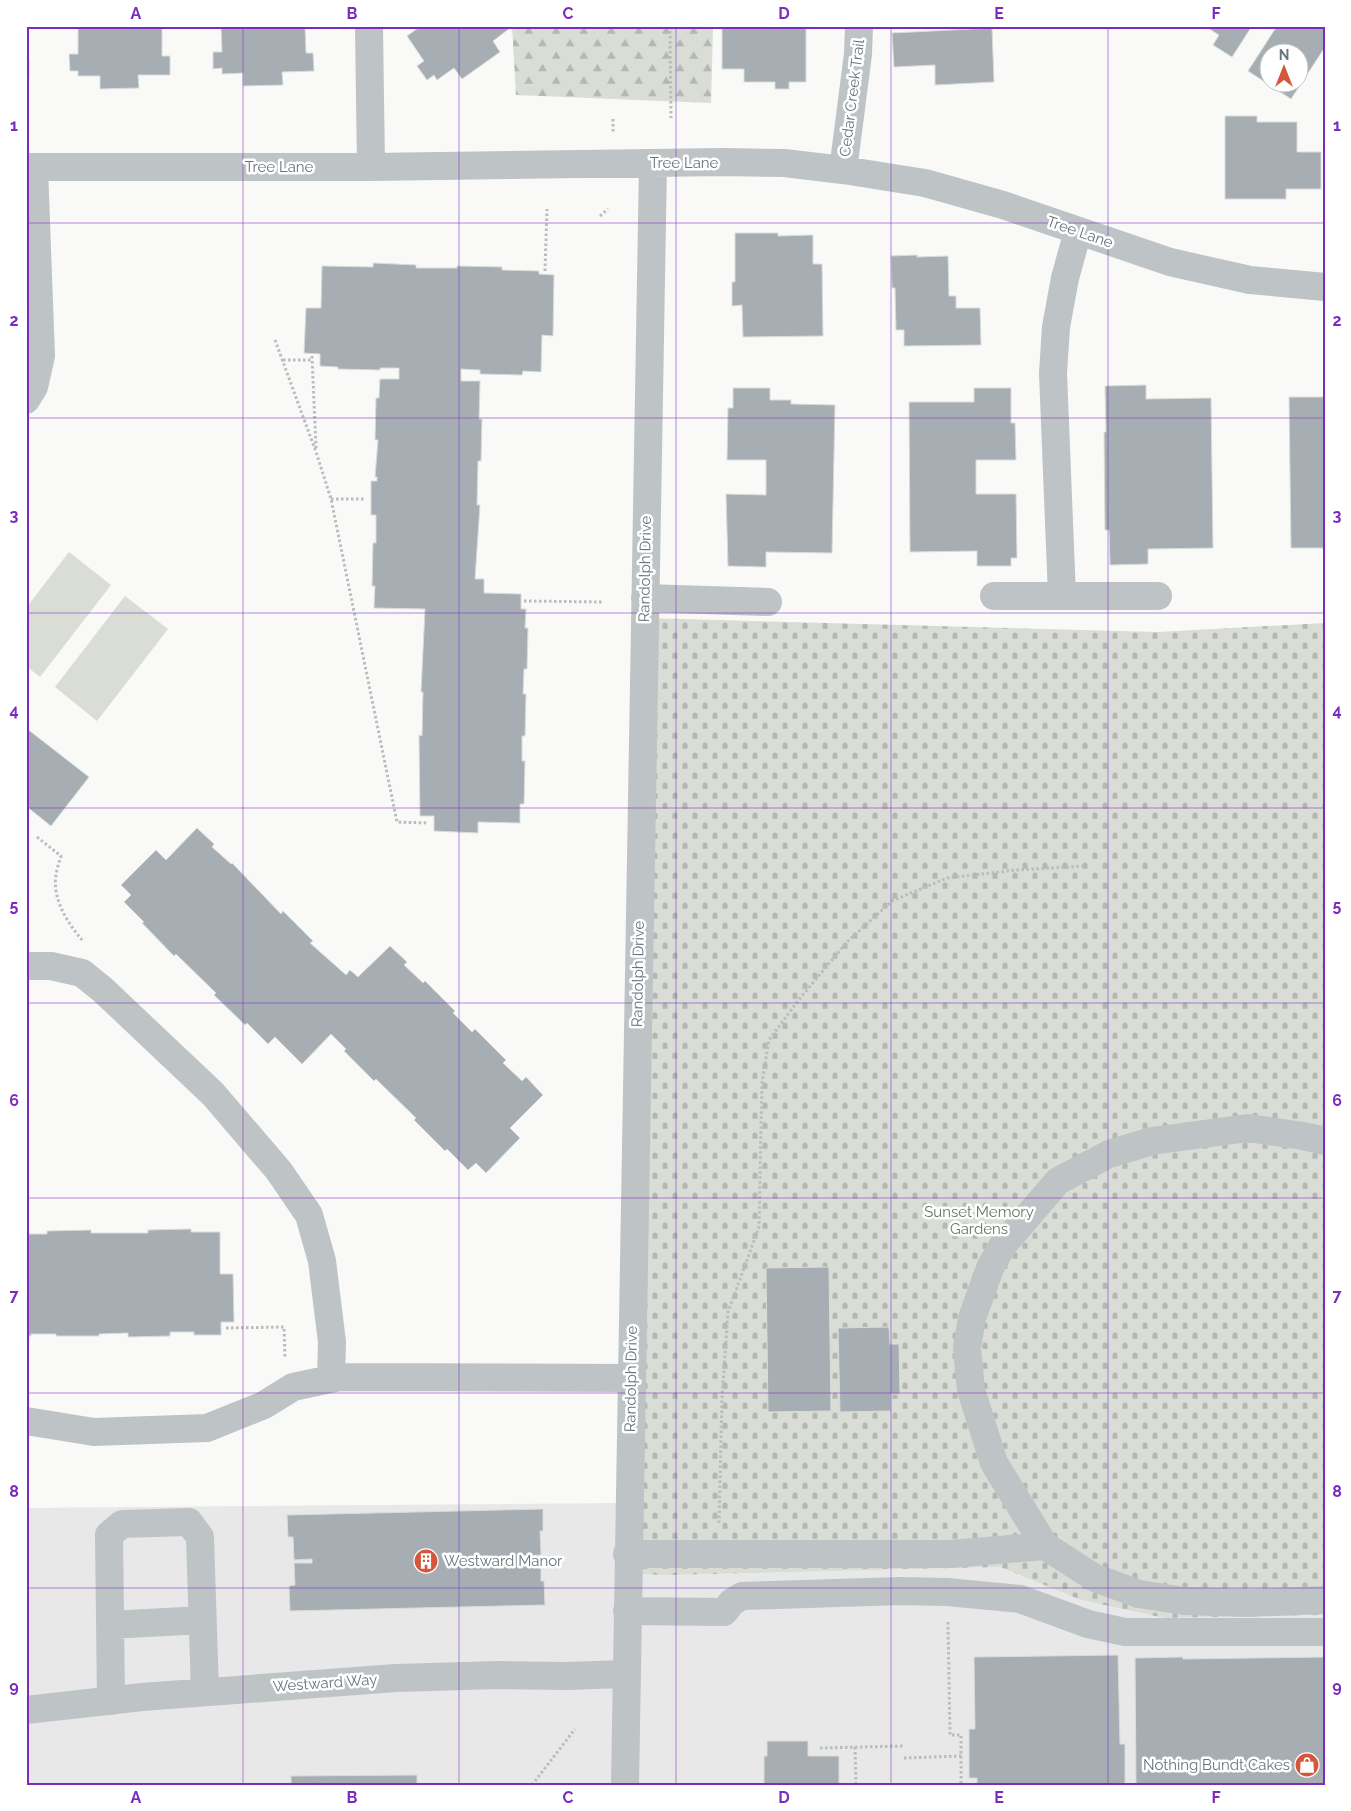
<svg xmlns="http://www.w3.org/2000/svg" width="1351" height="1811" font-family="Raleway,sans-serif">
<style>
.built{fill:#e7e8e7}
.forest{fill:url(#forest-firs)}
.cemetery{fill:url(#cemetery-stones)}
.park{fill:#d9ddd6}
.building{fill:#a6aeb3;stroke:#dbdbd9;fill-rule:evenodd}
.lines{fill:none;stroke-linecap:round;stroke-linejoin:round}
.path{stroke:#b9bdbf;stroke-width:3;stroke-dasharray:2.5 2.5;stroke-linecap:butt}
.minor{stroke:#bec3c6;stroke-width:28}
.grid{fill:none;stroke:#7b2cbf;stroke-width:1;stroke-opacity:0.55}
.labels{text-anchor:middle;stroke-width:5;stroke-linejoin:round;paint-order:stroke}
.street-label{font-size:15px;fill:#66767f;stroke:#fff}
.park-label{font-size:15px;fill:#697865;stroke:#fff}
.poi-label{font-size:15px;fill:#66767f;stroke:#fff;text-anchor:start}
.neatline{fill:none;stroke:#7b2cbf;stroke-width:2}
.grid-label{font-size:16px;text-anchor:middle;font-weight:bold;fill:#7b2cbf}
</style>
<defs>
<pattern id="forest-firs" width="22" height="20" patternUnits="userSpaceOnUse" patternTransform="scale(1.25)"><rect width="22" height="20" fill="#d9ddd6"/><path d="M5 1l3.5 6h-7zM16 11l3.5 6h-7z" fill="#b4b8b3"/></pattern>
<pattern id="cemetery-stones" width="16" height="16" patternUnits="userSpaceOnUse" patternTransform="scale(1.25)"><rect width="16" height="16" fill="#d9ddd6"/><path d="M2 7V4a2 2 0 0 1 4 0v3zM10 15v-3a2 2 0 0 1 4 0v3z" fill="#b4b8b3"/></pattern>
</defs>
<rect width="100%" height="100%" fill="#f9f9f7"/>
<!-- built -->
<path class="built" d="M 629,1503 L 628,1574 L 669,1575 L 1000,1567 L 1081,1600 L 1164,1618 L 1325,1615 L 1325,1785 L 26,1785 L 26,1508 Z"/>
<!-- forest -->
<path class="forest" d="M 512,26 L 713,26 L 711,103 L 516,95 Z"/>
<!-- cemetery -->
<path class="cemetery" d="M 644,618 L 1158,632 L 1325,623 L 1325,1615 L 1164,1618 L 1081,1600 L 1000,1567 L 669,1575 L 627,1574 Z"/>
<!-- park -->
<path class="park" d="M 69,552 L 111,585 L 40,677 L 26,666 L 26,608 Z
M 125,596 L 168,629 L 97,721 L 55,687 Z"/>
<!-- building -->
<path class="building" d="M 78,26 L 162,26 L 162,56 L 170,56 L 170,75 L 138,75 L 139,88 L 100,89 L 100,76 L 78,76 L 78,71 L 70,71 L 69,54 L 78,54 Z
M 221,26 L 305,26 L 306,53 L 313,53 L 314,71 L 282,72 L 283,85 L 243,86 L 243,73 L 222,74 L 222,68 L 213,69 L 213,52 L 222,52 Z
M 421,26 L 510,26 L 510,28 L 493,41 L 500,52 L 462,79 L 454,68 L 437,80 L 434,75 L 427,80 L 417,66 L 424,61 L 407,36 Z
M 1205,26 L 1252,26 L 1232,57 L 1213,45 L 1219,35 Z
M 1277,26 L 1325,26 L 1325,47 L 1291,99 L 1248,71 ZM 1268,52 L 1298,52 L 1298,82 L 1268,82 Z
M 722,28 L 806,28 L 806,82 L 789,82 L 789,89 L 775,89 L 775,82 L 744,82 L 744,69 L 722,69 Z
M 992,28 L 994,82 L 935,85 L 935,65 L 894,67 L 892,33 Z
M 26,59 L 29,59 L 29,78 L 26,78 Z
M 1225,116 L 1257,116 L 1257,122 L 1297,122 L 1297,152 L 1321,152 L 1321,189 L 1286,189 L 1286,199 L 1225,199 Z
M 735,233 L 778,233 L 778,236 L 813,235 L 813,264 L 822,264 L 823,336 L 743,337 L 742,305 L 732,306 L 732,282 L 735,282 Z
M 917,255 L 917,257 L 948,256 L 949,296 L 956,296 L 956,308 L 980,308 L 981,345 L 904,346 L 904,330 L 896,330 L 895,288 L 892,288 L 891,256 Z
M 373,263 L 416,265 L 416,268 L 457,268 L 457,266 L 502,267 L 502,270 L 539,271 L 539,274 L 554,275 L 553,336 L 542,335 L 541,372 L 523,371 L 522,375 L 480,374 L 480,370 L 461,369 L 461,381 L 480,381 L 479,419 L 482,419 L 481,461 L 478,461 L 477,505 L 480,505 L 475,579 L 484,579 L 484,593 L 521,594 L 521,609 L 526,609 L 525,628 L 528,628 L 527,669 L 524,669 L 523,694 L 526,694 L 525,736 L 522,736 L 522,761 L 525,761 L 524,804 L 520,804 L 520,823 L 478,822 L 478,833 L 434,831 L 434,816 L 420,816 L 419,735 L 422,736 L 423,692 L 421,692 L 425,609 L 374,608 L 375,586 L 372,586 L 373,543 L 376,543 L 376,515 L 371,515 L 371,481 L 377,481 L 377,477 L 375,477 L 378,440 L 375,440 L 376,398 L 379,398 L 380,379 L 399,379 L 399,368 L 380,368 L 380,370 L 338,369 L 338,367 L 320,366 L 320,354 L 304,353 L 306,308 L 321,308 L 322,266 L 373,267 Z
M 1146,385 L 1146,399 L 1211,398 L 1213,548 L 1148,549 L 1148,564 L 1110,565 L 1109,530 L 1105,530 L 1104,432 L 1106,432 L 1105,386 Z
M 733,388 L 770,388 L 770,400 L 791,400 L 791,404 L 835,405 L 832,553 L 766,552 L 766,567 L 728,566 L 726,494 L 766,495 L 766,460 L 727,460 L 728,408 L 733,408 Z
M 974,388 L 1011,388 L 1011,423 L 1015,423 L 1016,460 L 976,460 L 976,494 L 1016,494 L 1017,558 L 1011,558 L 1011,566 L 977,566 L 977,551 L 910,552 L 909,402 L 974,402 Z
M 1289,397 L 1325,397 L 1325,548 L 1291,548 Z
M 26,728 L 89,777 L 51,826 L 26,806 Z
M 197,828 L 214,844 L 212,847 L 231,864 L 232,863 L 281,914 L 283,911 L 313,941 L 310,943 L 346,975 L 350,970 L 358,977 L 390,946 L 407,962 L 404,965 L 423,983 L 425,981 L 455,1011 L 453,1013 L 472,1032 L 475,1029 L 506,1060 L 503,1063 L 522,1081 L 526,1077 L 543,1095 L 510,1128 L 520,1138 L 486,1173 L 476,1163 L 468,1170 L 447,1149 L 445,1151 L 414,1120 L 416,1118 L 376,1079 L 374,1081 L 344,1051 L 346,1049 L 331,1034 L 302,1064 L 275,1037 L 268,1044 L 247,1023 L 245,1025 L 214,995 L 216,993 L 176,954 L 174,956 L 142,923 L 144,922 L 124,902 L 131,895 L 121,885 L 156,850 L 166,860 Z
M 191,1229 L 191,1232 L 220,1232 L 220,1274 L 233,1274 L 234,1322 L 221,1322 L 221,1335 L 194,1335 L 194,1332 L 170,1332 L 170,1336 L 128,1337 L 128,1333 L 99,1334 L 99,1336 L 56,1336 L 56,1334 L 31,1334 L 31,1336 L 26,1336 L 26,1234 L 47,1234 L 47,1231 L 91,1230 L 91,1233 L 148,1233 L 148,1230 Z
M 829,1267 L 831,1411 L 768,1412 L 766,1268 Z
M 889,1327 L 890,1344 L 899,1344 L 900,1394 L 891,1394 L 891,1411 L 840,1412 L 838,1328 Z
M 543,1509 L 543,1531 L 540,1531 L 541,1555 L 521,1556 L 521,1560 L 541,1559 L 541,1581 L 544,1581 L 545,1605 L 290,1611 L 289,1586 L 295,1585 L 294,1563 L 312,1563 L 312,1559 L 294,1560 L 293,1537 L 288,1537 L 287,1515 Z
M 1118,1655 L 1120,1744 L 1125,1744 L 1125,1785 L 977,1785 L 977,1778 L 969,1778 L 969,1729 L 975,1729 L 974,1657 Z
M 1183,1657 L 1183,1659 L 1325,1657 L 1325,1785 L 1136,1785 L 1135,1658 Z
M 767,1741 L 808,1741 L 808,1756 L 839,1756 L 839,1783 L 843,1783 L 843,1785 L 764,1785 L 764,1756 L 767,1756 Z
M 417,1775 L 417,1785 L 291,1785 L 291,1776 Z"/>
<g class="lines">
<!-- path -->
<path class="path" d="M 670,26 L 671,118
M 613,119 L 613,132
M 600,216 L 608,209
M 545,271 L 547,209
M 275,340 L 316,452 L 331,499 L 397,822 L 428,823
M 312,356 L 316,448
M 283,360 L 312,360
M 331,499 L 366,499
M 524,601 L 604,602
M 37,837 L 61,856 C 59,862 57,869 56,875 C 52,899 68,924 83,941
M 226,1328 L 284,1327 L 285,1358
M 719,1523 L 722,1398 L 728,1312 L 759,1227 L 762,1083 L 769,1040 L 797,1002 L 847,942 L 892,901 L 947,878 L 1016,870 L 1085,866
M 948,1622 L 950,1735 L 961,1735 L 961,1785
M 855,1747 L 856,1785
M 820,1748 L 904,1746
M 904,1758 L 961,1756
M 532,1785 L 575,1729"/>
<!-- minor -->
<path class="minor" d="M 369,26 L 371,167
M 26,167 L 371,167 L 723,162 L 784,163 L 843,170 L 925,183 L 1003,205 L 1170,262 L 1250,280 L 1325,287
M 843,170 L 858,54 L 859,26
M 26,400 L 34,387 L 41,356 L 34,167
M 994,596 L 1158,596
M 1062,596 L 1053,373 L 1056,327 L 1065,278 L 1078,231
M 645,598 L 768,602
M 26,966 L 51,966 L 82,973 L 103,990 L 213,1094 L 279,1171 L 309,1215 L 322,1261 L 332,1342 L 331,1378
M 1325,1141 L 1303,1136 L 1248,1128 L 1152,1141 L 1109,1154 L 1058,1181 L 1003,1245 L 990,1268 L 972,1318 L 967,1348 L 971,1390 L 994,1463 L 1045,1546 L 1095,1578 L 1139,1594 L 1184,1601 L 1248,1603 L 1325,1600
M 26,1421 L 94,1432 L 207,1428 L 264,1405 L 293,1387 L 340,1377 L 631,1378
M 627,1554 L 951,1554 L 1045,1546
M 627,1611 L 724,1612 L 732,1602 L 742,1596 L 901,1591 L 947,1592 L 1020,1599 L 1088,1624 L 1125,1632 L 1325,1632
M 110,1625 L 202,1620
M 111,1701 L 109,1535 L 122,1524 L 189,1522 L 200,1537 L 205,1692
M 26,1710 L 142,1697 L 396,1678 L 499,1675 L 566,1676 L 625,1674
M 625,1785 L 653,163"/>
</g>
<!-- grid -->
<path class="grid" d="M 243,26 L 243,1785M 459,26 L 459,1785M 676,26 L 676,1785M 891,26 L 891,1785M 1108,26 L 1108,1785M 26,223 L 1325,223M 26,418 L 1325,418M 26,613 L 1325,613M 26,808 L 1325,808M 26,1003 L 1325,1003M 26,1198 L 1325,1198M 26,1393 L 1325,1393M 26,1588 L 1325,1588"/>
<!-- icons -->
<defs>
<symbol id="building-disc" viewBox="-11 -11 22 22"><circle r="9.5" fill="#d4573b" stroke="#fff"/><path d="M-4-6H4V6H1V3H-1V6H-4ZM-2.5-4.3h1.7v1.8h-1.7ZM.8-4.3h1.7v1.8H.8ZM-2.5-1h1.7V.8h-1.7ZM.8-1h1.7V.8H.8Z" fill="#fff"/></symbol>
<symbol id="shop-disc" viewBox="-11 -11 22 22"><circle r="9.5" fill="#d4573b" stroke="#fff"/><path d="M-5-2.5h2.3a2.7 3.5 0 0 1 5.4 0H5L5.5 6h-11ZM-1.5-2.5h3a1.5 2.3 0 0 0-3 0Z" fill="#fff"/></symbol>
</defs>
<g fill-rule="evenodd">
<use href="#building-disc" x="412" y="1547" width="28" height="28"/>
<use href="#shop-disc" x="1293" y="1751" width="28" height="28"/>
</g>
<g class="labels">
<!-- street labels -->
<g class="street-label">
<text transform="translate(852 98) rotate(-83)" y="5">Cedar Creek Trail</text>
<text x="684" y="168">Tree Lane</text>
<text x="279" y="172">Tree Lane</text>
<text transform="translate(1080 232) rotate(19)" y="5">Tree Lane</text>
<text transform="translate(645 569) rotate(-89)" y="5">Randolph Drive</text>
<text transform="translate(638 974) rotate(-89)" y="5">Randolph Drive</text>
<text transform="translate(631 1379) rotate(-89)" y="5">Randolph Drive</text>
<text transform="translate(325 1683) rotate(-4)" y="5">Westward Way</text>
</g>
<!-- park labels -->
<g class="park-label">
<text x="979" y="1217">Sunset Memory<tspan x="979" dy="17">Gardens</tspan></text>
</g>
<!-- poi labels -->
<g class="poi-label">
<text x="444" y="1566">Westward Manor</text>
<text x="1290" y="1770" text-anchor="end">Nothing Bundt Cakes</text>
</g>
</g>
<!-- border -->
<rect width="1351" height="1811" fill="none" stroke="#ffffff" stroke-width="55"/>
<!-- north arrow -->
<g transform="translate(1284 68)"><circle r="24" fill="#ffffff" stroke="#c2c8cc"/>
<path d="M0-4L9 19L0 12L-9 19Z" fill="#d4573b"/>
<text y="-8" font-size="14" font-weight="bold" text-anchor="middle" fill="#66767f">N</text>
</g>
<rect x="28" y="28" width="1296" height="1756" class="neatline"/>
<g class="grid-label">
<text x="136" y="19">A</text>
<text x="352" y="19">B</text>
<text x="568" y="19">C</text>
<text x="784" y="19">D</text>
<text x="999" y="19">E</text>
<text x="1216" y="19">F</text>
<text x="14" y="131">1</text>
<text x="1337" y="131">1</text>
<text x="14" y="326">2</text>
<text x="1337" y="326">2</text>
<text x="14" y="521">3</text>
<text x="1337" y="521">3</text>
<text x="14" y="716">4</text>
<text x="1337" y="716">4</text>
<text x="14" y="911">5</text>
<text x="1337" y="911">5</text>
<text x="14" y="1106">6</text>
<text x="1337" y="1106">6</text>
<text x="14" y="1301">7</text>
<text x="1337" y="1301">7</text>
<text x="14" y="1497">8</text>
<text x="1337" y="1497">8</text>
<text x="14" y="1692">9</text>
<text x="1337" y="1692">9</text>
<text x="136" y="1803">A</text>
<text x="352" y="1803">B</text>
<text x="568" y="1803">C</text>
<text x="784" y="1803">D</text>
<text x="999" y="1803">E</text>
<text x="1216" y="1803">F</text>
</g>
</svg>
